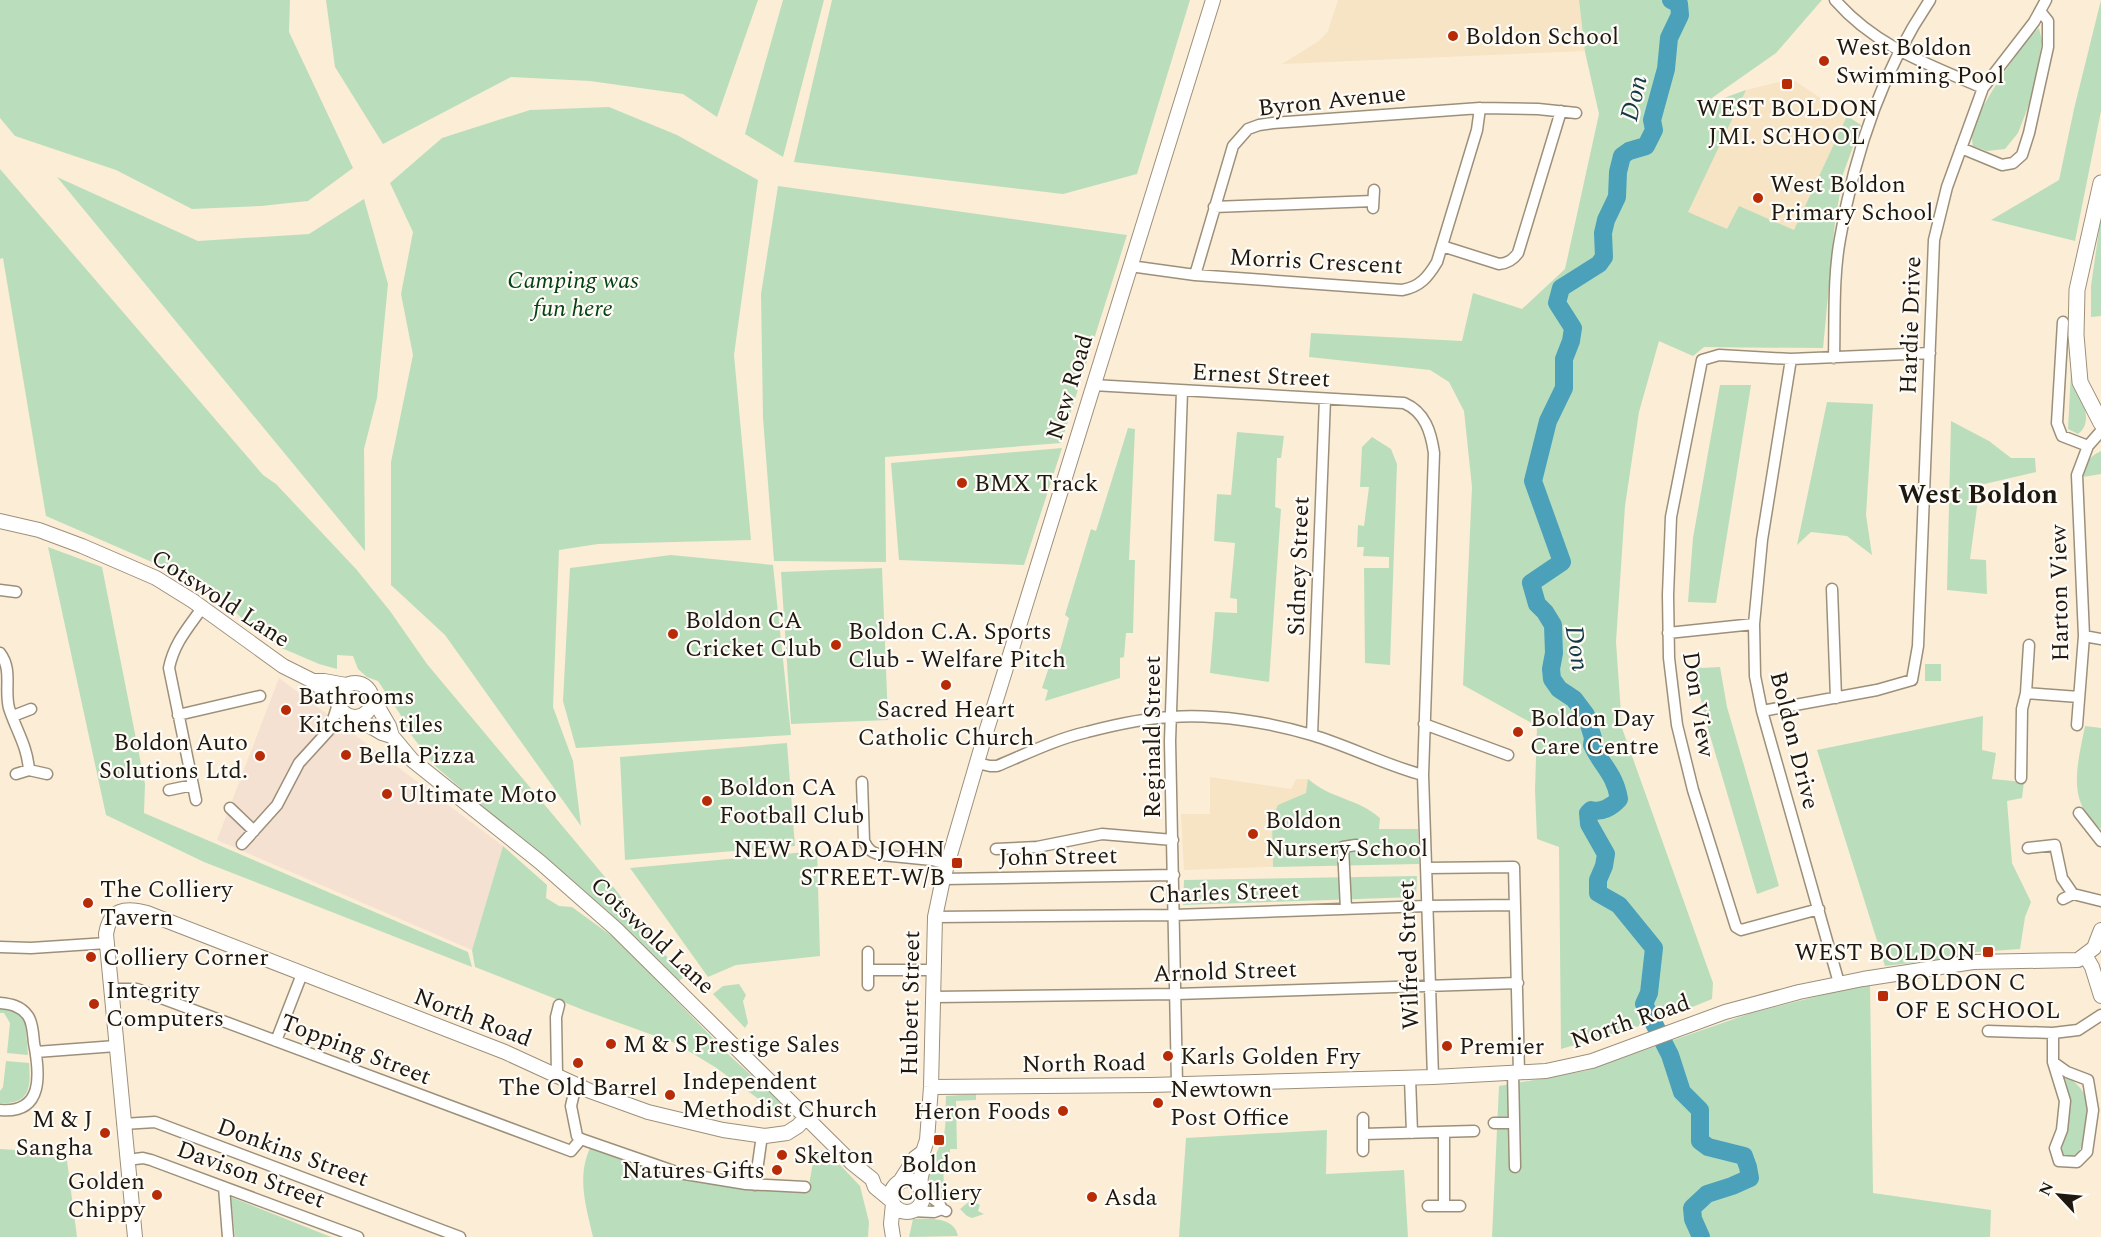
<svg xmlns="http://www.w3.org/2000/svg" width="2101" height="1237" font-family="Spectral,serif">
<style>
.commercial{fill:#f5e1d2}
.built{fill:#f6e4c5}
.green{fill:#badebc}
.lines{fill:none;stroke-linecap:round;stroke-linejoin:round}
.river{stroke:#4ba0ba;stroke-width:18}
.street-casing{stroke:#9d907a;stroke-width:13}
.secondary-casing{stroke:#9d907a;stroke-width:16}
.primary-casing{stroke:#9d907a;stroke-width:17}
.street{stroke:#fff;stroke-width:10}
.secondary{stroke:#fff;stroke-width:14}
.primary{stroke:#fff;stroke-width:15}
.poi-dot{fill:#b72c07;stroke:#fffcf7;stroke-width:2}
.labels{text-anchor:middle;stroke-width:4.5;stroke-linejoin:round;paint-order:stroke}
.poi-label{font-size:24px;fill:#1d1810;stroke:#fffcf7;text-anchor:start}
.street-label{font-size:24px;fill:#1d1810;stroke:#fffcf7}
.park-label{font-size:24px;font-style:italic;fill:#044214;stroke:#fffcf7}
.water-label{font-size:26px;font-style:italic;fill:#123a46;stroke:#fffcf7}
.quarter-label{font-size:27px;font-weight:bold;fill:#1d1810;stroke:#fffcf7}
</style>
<rect width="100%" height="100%" fill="#fcedd6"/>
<!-- commercial -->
<path class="commercial" d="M 279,678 L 503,846 L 472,950 L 217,840 Z"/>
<!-- built -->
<path class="built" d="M 1338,0 L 1579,0 L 1585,51 L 1282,64 L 1319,41 L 1328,31 Z
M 1792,79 L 1861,125 L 1843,174 L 1835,222 L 1823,348 L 1704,347 L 1693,356 L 1659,341 L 1697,109 L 1746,90 Z
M 1210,777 L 1291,789 L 1296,779 L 1308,779 L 1327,793 L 1321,865 L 1184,870 L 1181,814 L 1210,814 Z"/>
<!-- green -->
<path class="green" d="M 0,0 L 290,0 L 289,32 L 353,168 L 308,201 L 261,206 L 192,209 L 116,170 L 15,136 L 0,118 Z
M 326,0 L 758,0 L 717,117 L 683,94 L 590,81 L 511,77 L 383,144 L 335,67 Z
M 783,0 L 824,0 L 783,157 L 745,134 Z
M 832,0 L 1190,0 L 1137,174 L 1063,194 L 794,162 Z
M 1579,0 L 1822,0 L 1776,53 L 1699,107 L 1746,90 L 1688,212 L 1727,229 L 1739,206 L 1794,230 L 1847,116 L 1861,125 L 1843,174 L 1835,222 L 1823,348 L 1704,347 L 1693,356 L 1659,341 L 1639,412 L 1625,506 L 1616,642 L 1622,728 L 1713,983 L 1712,999 L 1663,1019 L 1561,1049 L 1559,847 L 1537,839 L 1535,790 L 1537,726 L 1463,685 L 1472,487 L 1464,411 L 1449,382 L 1430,370 L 1309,357 L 1311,333 L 1462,341 L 1473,293 L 1522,309 L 1565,269 L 1599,114 L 1585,52 Z
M 2101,0 L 2101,111 L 2075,241 L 1991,220 L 2059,180 L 2074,109 Z
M 2039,28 L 2042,41 L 2033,94 L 2018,133 L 2005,149 L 1987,151 L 1973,146 C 1965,121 2015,58 2030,36 Z
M 609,107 L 677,135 L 758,180 L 734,355 L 751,540 L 598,544 L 559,550 L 553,707 L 573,761 L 581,826 L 445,635 L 391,585 L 391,462 L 413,355 L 401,294 L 413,232 L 390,183 L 442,138 L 530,110 Z
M 0,169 L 263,475 L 276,484 L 356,569 L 390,611 L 427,664 L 615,889 L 683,978 L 679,981 L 609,912 L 538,855 L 434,765 L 409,732 L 400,714 L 378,681 L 367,677 L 358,669 L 353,656 L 337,655 L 337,669 L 319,664 L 277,646 L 249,626 L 214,589 L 46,516 L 3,258 L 0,259 Z
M 57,177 L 198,241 L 309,234 L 364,199 L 388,284 L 377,398 L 364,449 L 365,551 Z
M 778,186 L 1127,235 L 1061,443 L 885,457 L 886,562 L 774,561 L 763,418 L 761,294 Z
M 2101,216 L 2101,316 L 2091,317 L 2091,286 Z
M 2071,372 C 2077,388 2097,421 2078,434 L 2068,429 Z
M 1720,385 L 1751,385 L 1716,603 L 1688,602 L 1693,538 Z
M 1827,402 L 1873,404 L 1866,515 L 1872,555 L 1847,536 L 1811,532 L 1797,545 Z
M 1951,421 L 1989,441 L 2011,458 L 2035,458 L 2036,472 L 1980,485 L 1970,559 L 1986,560 L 1987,594 L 1947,590 Z
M 1128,428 L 1135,429 L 1129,560 L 1135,560 L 1133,633 L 1126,633 L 1124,657 L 1120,658 L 1120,678 L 1045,701 L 1048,690 L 1042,688 L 1049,667 L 1055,669 L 1069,618 L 1065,615 L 1091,529 L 1096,531 Z
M 1237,432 L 1284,436 L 1281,458 L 1277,458 L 1275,507 L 1281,509 L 1269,682 L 1210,673 L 1215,612 L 1237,613 L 1237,599 L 1230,598 L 1235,543 L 1214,541 L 1217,494 L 1231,495 Z
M 1372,437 L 1391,449 L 1397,464 L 1390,665 L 1365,663 L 1364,568 L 1389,568 L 1389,557 L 1363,556 L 1364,547 L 1357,547 L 1358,525 L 1364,526 L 1369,487 L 1360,487 L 1362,447 Z
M 1062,448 L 1024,565 L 899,560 L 891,463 Z
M 2101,451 L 2101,474 L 2083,477 C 2086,464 2088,457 2101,451 Z
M 48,547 L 102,567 L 145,784 L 144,813 L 468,952 L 472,967 L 204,862 L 106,815 Z
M 671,555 L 773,565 L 791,735 L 576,748 L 563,701 L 570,568 Z
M 882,568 L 888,720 L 791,724 L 781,572 Z
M 1925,664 L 1941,664 L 1941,681 L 1925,681 Z
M 1693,665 L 1702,668 L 1720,667 L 1727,707 L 1779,886 L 1757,894 L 1706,722 Z
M 1983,716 L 1982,750 L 1996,753 L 1992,779 L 2024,782 L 2022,798 L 2007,801 L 2012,863 L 2031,902 L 2025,917 L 2020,949 L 1977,952 L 1938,960 L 1885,966 L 1817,750 Z
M 2085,726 L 2101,728 L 2101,829 C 2065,802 2078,763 2085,726 Z
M 787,743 L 795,846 L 625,860 L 620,757 Z
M 1308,779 C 1329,798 1359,799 1380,818 L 1379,829 L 1418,829 L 1419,864 L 1273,867 L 1272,818 L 1278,805 L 1306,793 Z
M 503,846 L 547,885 L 546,898 L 559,906 L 572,907 L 620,942 L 730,1056 L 784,1105 L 784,1110 L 780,1112 L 775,1111 L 715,1067 L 675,1043 L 586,1011 L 475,967 L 472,950 Z
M 817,851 L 820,956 L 736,965 L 708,977 L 630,868 Z
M 1417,876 L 1416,897 L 1183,905 L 1184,880 Z
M 1870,983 L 1873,1193 L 1991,1210 L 1990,1237 L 1492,1237 L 1499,1086 L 1585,1071 L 1751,1013 Z
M 739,984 L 746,995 L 743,1001 L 748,1023 L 745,1028 L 713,994 L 723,986 Z
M 0,1008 L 12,1008 L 25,1018 L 28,1055 L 7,1053 L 10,1023 L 4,1013 L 0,1013 Z
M 6,1061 L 29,1063 C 31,1087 30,1105 0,1103 L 0,1091 L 3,1087 Z
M 2064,1074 C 2097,1095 2095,1123 2077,1155 L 2066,1158 L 2059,1153 L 2068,1128 L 2071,1102 Z
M 976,1094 L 976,1100 L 956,1101 L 957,1149 L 950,1149 L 950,1156 L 943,1157 L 944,1191 L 965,1191 C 961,1196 956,1201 950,1201 C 943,1200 938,1196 934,1191 C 921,1173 937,1156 943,1138 C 947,1126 945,1109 946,1096 Z
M 1327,1130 L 1326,1174 L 1404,1170 L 1408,1237 L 1179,1237 L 1186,1138 Z
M 591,1146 L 738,1187 L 808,1191 L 815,1150 L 827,1151 L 860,1186 L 869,1222 L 868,1237 L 593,1237 C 586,1206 576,1176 591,1146 Z
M 0,1149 L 66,1153 L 77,1237 L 0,1237 Z
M 231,1197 L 326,1235 L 332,1237 L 235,1237 Z
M 971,1200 L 980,1205 L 978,1211 L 984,1214 L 972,1218 L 967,1216 L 960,1209 Z
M 913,1219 C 928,1219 954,1216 958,1236 L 909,1237 Z"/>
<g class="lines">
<!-- river -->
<path class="river" d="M 1671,0 L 1679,4 L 1680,15 L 1669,38 L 1666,69 L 1652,120 L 1654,130 L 1646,146 L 1629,151 L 1622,156 L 1618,172 L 1617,197 L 1606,220 L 1603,233 L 1604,257 L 1599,264 L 1561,288 L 1557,303 L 1573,328 L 1571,341 L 1564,359 L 1564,388 L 1548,421 L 1533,481 L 1562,562 L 1531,583 L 1537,604 L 1545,612 L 1553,625 L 1554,653 L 1551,669 L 1552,679 L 1559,689 L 1574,699 L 1586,715 L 1593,738 L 1592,745 C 1602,766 1615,774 1619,799 C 1612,807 1601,813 1591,810 L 1588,813 L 1589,824 L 1606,854 L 1604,866 L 1598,880 L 1598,893 L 1619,905 L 1654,948 L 1649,993 L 1644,1004 L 1670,1055 L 1682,1092 L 1700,1110 L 1700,1141 L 1708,1147 L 1744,1156 L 1748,1167 L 1750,1178 L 1732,1186 L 1707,1194 L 1692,1208 L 1693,1219 L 1701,1237"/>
<defs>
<path id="street" d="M 1835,0 C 1876,47 1928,64 1983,88
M 1961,148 L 2002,165 L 2013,163 L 2022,155 L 2029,133 L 2048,47 L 2048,21 L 2040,11
M 1214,207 L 1373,201
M 1373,208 L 1374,190
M 1442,246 L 1499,264 C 1508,263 1513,260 1518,253 L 1561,111
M 1130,266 L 1195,275 L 1402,290 C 1420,287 1428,277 1437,262 L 1477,130 L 1480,108
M 1195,275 L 1233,146 L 1248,129 L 1259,125 L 1273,123 L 1480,108 L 1538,109 L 1576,113
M 2063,322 L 2057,423 L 2062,436 L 2088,446
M 1834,358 C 1835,318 1833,277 1840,239 C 1854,155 1882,71 1930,0
M 1791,359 L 1762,540 L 1754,624 L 1755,676 L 1762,711 L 1839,983
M 1093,385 L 1404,403 C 1425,412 1431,432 1434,453 L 1423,775 L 1433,1077
M 1832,589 L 1836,698
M 0,590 L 16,592
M 1668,633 L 1754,624
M 2084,636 L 2101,639
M 0,653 C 13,670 4,689 9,708 C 16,730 27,745 29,770
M 2026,693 L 2079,697
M 1762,711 L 1877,690 L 1912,680 L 1918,646 L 1934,240 L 1947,187 L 1983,88 L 2034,22 L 2046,0
M 178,715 L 260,696
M 13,716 L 31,709
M 1424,724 L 1508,755
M 2077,725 L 2084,636 L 2077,475 L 2088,446 L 2101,431
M 330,729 L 354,718
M 1312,735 L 1325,399
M 977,763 L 990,766 L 997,766 C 1026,754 1056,739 1087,732 C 1114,725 1144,718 1172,717 C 1216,714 1269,722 1312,735 C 1349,746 1385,765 1423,775
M 16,774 L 29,770 L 47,774
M 2021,778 L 2022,709 L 2026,693 L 2029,645
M 862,782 L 864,841 C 868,850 872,853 882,855 L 932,860 L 947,864
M 169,790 L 193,785
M 196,800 L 169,668 C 174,643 188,628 202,608
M 230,808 L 254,831
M 2079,813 L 2101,841
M 242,844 L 277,805 L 299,763 L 330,729 L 338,704
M 2028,848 L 2055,845 L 2062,878 L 2073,894
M 996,849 L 1037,847 L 1102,834 L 1173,840
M 1426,868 L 1514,867 L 1519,1073
M 943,879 L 1174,875
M 2063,899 L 2073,894 L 2101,901
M 1346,909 L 1343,847 L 1356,845
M 1819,909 L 1741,930 L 1736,927 L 1693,790 L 1677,725 L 1669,658 L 1668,595 L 1671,517 L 1702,360 L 1719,355 L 1791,359 L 1930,353
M 935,917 L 1175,915 L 1427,906 L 1515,905
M 0,947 L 31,948 L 107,943
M 868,970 L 933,970
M 868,985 L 868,952
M 111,989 L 137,989 L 571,1151 L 581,1139
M 933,997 L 1176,994 L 1518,983
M 0,1003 C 11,1004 21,1006 28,1016 C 33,1023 33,1035 34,1043 C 40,1074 44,1114 0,1110
M 1988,1031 L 2053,1033 L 2078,1030 L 2101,1015
M 276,1041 L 302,974
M 36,1052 L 116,1046
M 2053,1062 L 2067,1072 L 2088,1080 L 2093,1110 L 2087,1152 L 2077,1162 L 2059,1161 L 2055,1148 L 2062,1130 L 2065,1101 L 2053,1062 L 2053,1033
M 1513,1073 L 1515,1167
M 557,1075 L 556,1017 L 559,1005
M 1410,1078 L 1412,1133
M 576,1084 L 571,1106 L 577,1136 L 581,1139 L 679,1173 L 746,1184 L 805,1187
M 1177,1084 L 1170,741 L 1182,391
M 1363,1118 L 1363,1151
M 1494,1123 L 1514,1123
M 123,1124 L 155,1122 L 460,1237
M 1444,1132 L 1444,1206
M 1363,1134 L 1474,1131
M 127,1160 L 143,1158 L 151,1160 L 358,1237
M 755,1185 L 762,1135
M 224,1187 L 228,1237
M 922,1190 L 939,1203 L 942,1209 L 946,1211
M 1428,1206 L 1460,1206
M 912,1211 L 934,1212 L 942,1209"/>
<path id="secondary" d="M 0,521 L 39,530 L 82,546 L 156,578 L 193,601 L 283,666 L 313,681 L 337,702
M 313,681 L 324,681 L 346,685
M338 700a17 17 0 1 1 34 0a17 17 0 1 1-34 0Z
M 371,695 L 389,726 L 392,736 L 412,760 L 540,862 L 616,929 L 852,1163 L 872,1179 L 875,1187 L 892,1201
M 356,718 L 382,733 L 392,736
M 2085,955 L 2092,967 L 2101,996
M 931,1087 L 1151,1085 L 1433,1077 L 1546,1071 L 1592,1061 L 1725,1012 L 1799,992 L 1863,979 L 1973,962 L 2078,960 L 2094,948 L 2101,930
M891 1196a16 16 0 1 1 32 0a16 16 0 1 1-32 0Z
M 899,1183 L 915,1158 L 923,1152
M 920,1188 L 921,1176 L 925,1162 L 923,1152 L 927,1140 L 931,1087 L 935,917 L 943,879 L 983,742 L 1213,0
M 893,1203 L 891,1224 L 893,1237
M 135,1237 L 106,934 C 110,909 125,907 147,913 L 505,1052 L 590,1091 L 648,1112 L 723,1130 L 765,1136 L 787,1133 L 798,1126 L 806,1117"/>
<path id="primary" d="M 2101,183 L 2077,290 L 2076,335 L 2080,382 L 2101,423"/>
</defs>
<!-- street casing -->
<use href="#street" class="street-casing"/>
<!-- secondary casing -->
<use href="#secondary" class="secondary-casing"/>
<!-- primary casing -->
<use href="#primary" class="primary-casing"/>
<!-- street -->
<use href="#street" class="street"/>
<!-- secondary -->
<use href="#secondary" class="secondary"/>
<!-- primary -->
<use href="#primary" class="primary"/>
</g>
<!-- markers -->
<g class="poi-dot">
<circle cx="1453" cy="36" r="6"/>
<circle cx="1824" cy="61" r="6"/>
<rect x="1781" y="78" width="12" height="12" rx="3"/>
<circle cx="1758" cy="198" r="6"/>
<circle cx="962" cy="483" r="6"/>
<circle cx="673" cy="634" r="6"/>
<circle cx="836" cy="645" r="6"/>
<circle cx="946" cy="685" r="6"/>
<circle cx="286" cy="710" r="6"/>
<circle cx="1518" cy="732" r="6"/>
<circle cx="346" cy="755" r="6"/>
<circle cx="260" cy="756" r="6"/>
<circle cx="387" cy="794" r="6"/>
<circle cx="707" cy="801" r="6"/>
<circle cx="1253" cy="834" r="6"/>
<rect x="951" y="857" width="12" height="12" rx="3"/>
<circle cx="88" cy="903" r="6"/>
<rect x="1982" y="946" width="12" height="12" rx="3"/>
<circle cx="91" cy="957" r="6"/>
<rect x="1877" y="990" width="12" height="12" rx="3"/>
<circle cx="94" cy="1004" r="6"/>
<circle cx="611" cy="1044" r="6"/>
<circle cx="1447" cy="1046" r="6"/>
<circle cx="1168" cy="1056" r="6"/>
<circle cx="578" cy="1063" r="6"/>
<circle cx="670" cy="1095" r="6"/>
<circle cx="1158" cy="1103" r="6"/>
<circle cx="1063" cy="1111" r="6"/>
<circle cx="105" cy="1133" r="6"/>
<rect x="933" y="1134" width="12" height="12" rx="3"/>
<circle cx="782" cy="1155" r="6"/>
<circle cx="777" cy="1170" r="6"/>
<circle cx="157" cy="1195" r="6"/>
<circle cx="1092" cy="1197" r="6"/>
</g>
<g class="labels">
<!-- poi labels -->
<g class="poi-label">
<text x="1465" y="44">Boldon School</text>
<text x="1836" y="55">West Boldon<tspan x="1836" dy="28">Swimming Pool</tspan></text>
<text x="1787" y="116" text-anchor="middle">WEST BOLDON<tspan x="1787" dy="28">JMI. SCHOOL</tspan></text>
<text x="1770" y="192">West Boldon<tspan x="1770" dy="28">Primary School</tspan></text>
<text x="974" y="491">BMX Track</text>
<text x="685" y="628">Boldon CA<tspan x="685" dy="28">Cricket Club</tspan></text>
<text x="848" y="639">Boldon C.A. Sports<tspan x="848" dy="28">Club - Welfare Pitch</tspan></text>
<text x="298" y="704">Bathrooms<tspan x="298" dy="28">Kitchens tiles</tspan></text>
<text x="946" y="717" text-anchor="middle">Sacred Heart<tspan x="946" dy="28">Catholic Church</tspan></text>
<text x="1530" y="726">Boldon Day<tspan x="1530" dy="28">Care Centre</tspan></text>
<text x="248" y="750" text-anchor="end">Boldon Auto<tspan x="248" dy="28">Solutions Ltd.</tspan></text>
<text x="358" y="763">Bella Pizza</text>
<text x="719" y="795">Boldon CA<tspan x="719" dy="28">Football Club</tspan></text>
<text x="399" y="802">Ultimate Moto</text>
<text x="1265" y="828">Boldon<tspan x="1265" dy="28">Nursery School</tspan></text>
<text x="945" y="857" text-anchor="end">NEW ROAD-JOHN<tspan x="945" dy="28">STREET-W/B</tspan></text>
<text x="100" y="897">The Colliery<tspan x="100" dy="28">Tavern</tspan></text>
<text x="1976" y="960" text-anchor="end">WEST BOLDON</text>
<text x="103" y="965">Colliery Corner</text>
<text x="1895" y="990">BOLDON C<tspan x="1895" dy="28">OF E SCHOOL</tspan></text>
<text x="106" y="998">Integrity<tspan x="106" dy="28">Computers</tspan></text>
<text x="623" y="1052">M &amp; S Prestige Sales</text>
<text x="1459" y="1054">Premier</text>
<text x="1180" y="1064">Karls Golden Fry</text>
<text x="682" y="1089">Independent<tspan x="682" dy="28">Methodist Church</tspan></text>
<text x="578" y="1095" text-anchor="middle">The Old Barrel</text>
<text x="1170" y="1097">Newtown<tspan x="1170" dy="28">Post Office</tspan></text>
<text x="1051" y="1119" text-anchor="end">Heron Foods</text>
<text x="93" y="1127" text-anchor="end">M &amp; J<tspan x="93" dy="28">Sangha</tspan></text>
<text x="794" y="1163">Skelton</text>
<text x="939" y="1172" text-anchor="middle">Boldon<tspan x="939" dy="28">Colliery</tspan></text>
<text x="765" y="1178" text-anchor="end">Natures Gifts</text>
<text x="145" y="1189" text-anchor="end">Golden<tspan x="145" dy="28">Chippy</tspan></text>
<text x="1104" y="1205">Asda</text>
</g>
<!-- street labels -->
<g class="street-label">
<text transform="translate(1332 100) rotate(-6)" y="8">Byron Avenue</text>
<text transform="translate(1316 261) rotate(3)" y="8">Morris Crescent</text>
<text transform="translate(1910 325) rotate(-88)" y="8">Hardie Drive</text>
<text transform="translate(1261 375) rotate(3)" y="8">Ernest Street</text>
<text transform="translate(1069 387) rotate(-73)" y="8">New Road</text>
<text transform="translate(1298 566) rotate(-88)" y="8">Sidney Street</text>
<text transform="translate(2059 593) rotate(-91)" y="8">Harton View</text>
<text transform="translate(221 598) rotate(33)" y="8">Cotswold Lane</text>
<text transform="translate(1699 704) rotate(81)" y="8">Don View</text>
<text transform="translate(1152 737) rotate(-90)" y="8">Reginald Street</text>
<text transform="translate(1795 740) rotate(76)" y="8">Boldon Drive</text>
<text transform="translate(1058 856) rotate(-1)" y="8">John Street</text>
<text transform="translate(1224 892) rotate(-2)" y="8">Charles Street</text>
<text transform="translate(653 935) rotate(43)" y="8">Cotswold Lane</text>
<text transform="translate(1408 955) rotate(-92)" y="8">Wilfred Street</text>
<text transform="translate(1225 971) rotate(-2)" y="8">Arnold Street</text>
<text transform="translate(910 1003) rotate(-89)" y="8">Hubert Street</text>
<text transform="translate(473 1017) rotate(21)" y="8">North Road</text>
<text transform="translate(1630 1021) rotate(-19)" y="8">North Road</text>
<text transform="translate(356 1049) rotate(21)" y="8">Topping Street</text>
<text transform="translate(1084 1063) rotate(-1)" y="8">North Road</text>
<text transform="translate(293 1152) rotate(20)" y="8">Donkins Street</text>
<text transform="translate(251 1174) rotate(20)" y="8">Davison Street</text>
</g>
<!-- park labels -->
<g class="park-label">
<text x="573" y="288">Camping was<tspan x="573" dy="28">fun here</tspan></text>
</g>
<!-- water labels -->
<g class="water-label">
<text transform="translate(1633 98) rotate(-77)" y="9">Don</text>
<text transform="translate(1578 648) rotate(81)" y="9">Don</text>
</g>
<!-- quarter labels -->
<g class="quarter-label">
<text x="1978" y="503">West Boldon</text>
</g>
</g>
<!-- north arrow -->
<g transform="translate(2059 1195) rotate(296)" stroke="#fffcf7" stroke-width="4.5" paint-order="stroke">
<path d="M0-4.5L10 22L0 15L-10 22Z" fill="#1d1810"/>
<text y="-9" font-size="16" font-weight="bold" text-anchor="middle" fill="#1d1810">N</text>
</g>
</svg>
